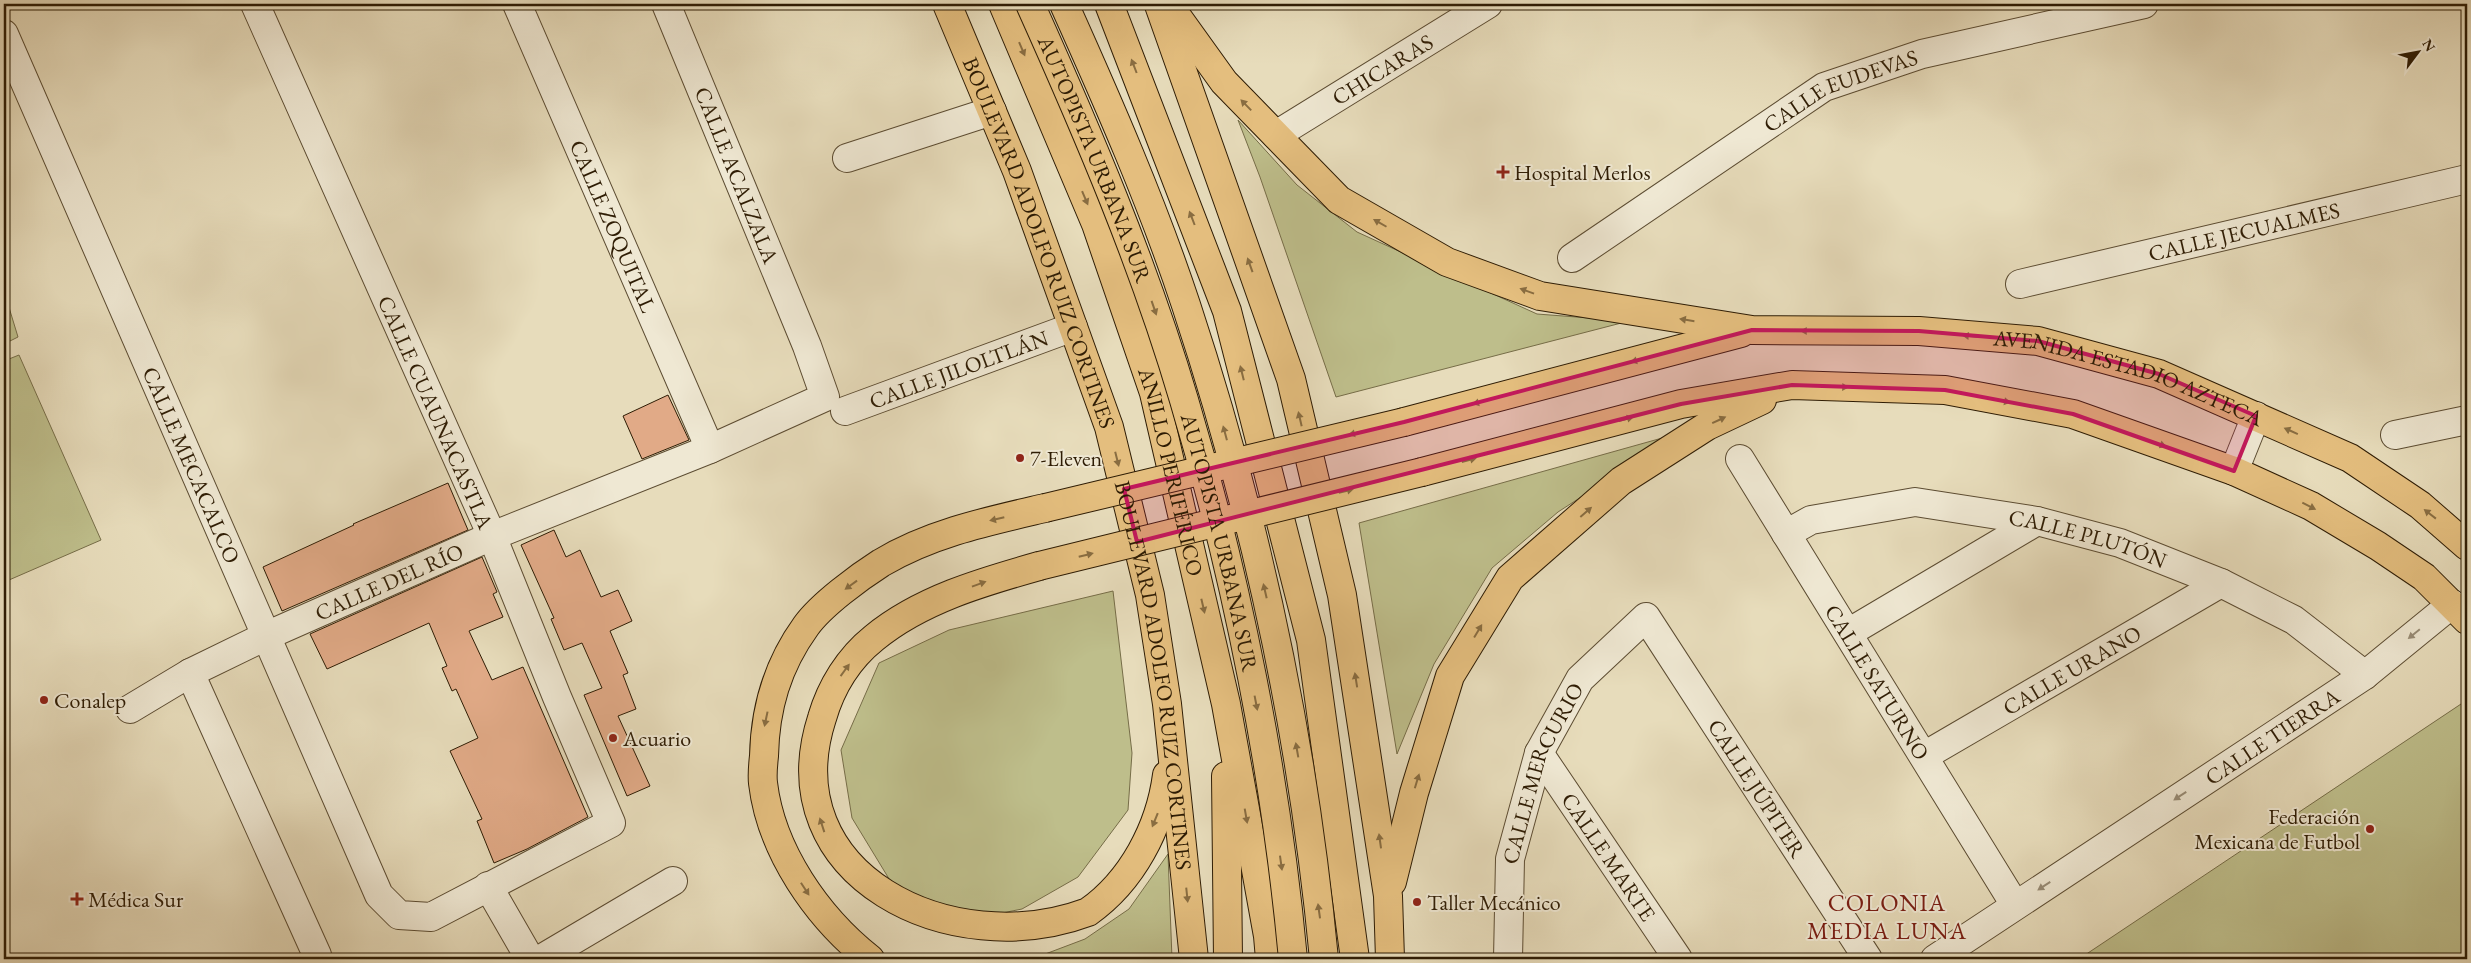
<svg xmlns="http://www.w3.org/2000/svg" width="2471" height="963" font-family="'EB Garamond',serif">
<style>
.green{fill:#bebe8b;stroke:#766d48}
.building{fill:#e1aa87;stroke:#2e1c04}
.lines{fill:none;stroke-linecap:round;stroke-linejoin:round}
.minor-casing{stroke:#5c4c32;stroke-width:30}
.major-casing{stroke:#2e1c04;stroke-width:30}
.highway-casing{stroke:#2e1c04;stroke-width:30}
.minor{stroke:#efe8d3;stroke-width:28}
.major{stroke:#e4be7e;stroke-width:28}
.highway{stroke:#e4be7e;stroke-width:28}
.major-bridge-casing{stroke:#2e1c04;stroke-width:30;stroke-linecap:butt}
.highway-bridge-casing{stroke:#2e1c04;stroke-width:30;stroke-linecap:butt}
.major-bridge{stroke:#e4be7e;stroke-width:28}
.highway-bridge{stroke:#e4be7e;stroke-width:28}
.oneway{fill:#896d41}
.oneway2{fill:#988c76}
.marked{fill:#c2185b;fill-opacity:0.2;stroke:#c2185b;stroke-width:4;stroke-linejoin:round}
.poi-dot{fill:#8f2418;stroke:#efe8d3;stroke-width:2}
.labels{text-anchor:middle;stroke-width:4;stroke-linejoin:round;paint-order:stroke}
.street-label{font-size:22px;fill:#2e1c04;stroke:#efe8d3}
.poi-label{font-size:22px;fill:#2e1c04;stroke:#efe8d3;text-anchor:start}
.neighbourhood-label{font-size:24px;letter-spacing:1px;fill:#7a1f14;stroke:#efe8d3}
</style>
<rect width="100%" height="100%" fill="#e7dcbb"/>
<filter id="stains"><feTurbulence type="fractalNoise" baseFrequency=".004" numOctaves="4"/><feColorMatrix values="0 0 0 0 .2 0 0 0 0 .09 0 0 0 0 .02 0 0 0 .5 -.17"/></filter>
<radialGradient id="worn" r=".72"><stop offset=".6" stop-color="#630" stop-opacity="0"/><stop offset="1" stop-color="#630" stop-opacity=".3"/></radialGradient>
<!-- green -->
<path class="green" d="M 1238,120 L 1297,185 L 1357,232 L 1537,314 L 1629,321 L 1336,397 L 1260,177 Z
M 4,291 L 18,337 L 4,344 Z
M 19,355 L 101,540 L 9,580 L 4,568 L 4,361 Z
M 1680,433 L 1558,512 L 1492,568 L 1434,664 L 1397,754 L 1359,523 Z
M 1113,591 L 1132,753 L 1128,810 L 1078,877 L 1022,909 L 967,920 L 894,887 L 852,818 L 841,750 L 879,663 L 949,630 Z
M 2467,700 L 2467,959 L 2079,959 Z
M 1168,854 L 1172,959 L 1032,959 L 1085,939 L 1129,909 Z"/>
<!-- building -->
<path class="building" d="M 668,395 L 689,440 L 642,459 L 623,416 Z
M 448,483 L 468,530 L 282,611 L 263,567 L 354,525 L 353,524 Z
M 554,530 L 566,557 L 580,550 L 601,597 L 618,590 L 632,621 L 610,631 L 628,673 L 623,675 L 636,709 L 618,716 L 650,786 L 627,796 L 584,695 L 602,688 L 582,643 L 564,650 L 551,619 L 554,618 L 521,545 Z
M 482,557 L 497,592 L 493,594 L 503,617 L 469,631 L 492,680 L 523,667 L 588,817 L 527,849 L 494,863 L 477,821 L 482,819 L 450,751 L 478,738 L 456,689 L 452,691 L 442,668 L 447,666 L 429,623 L 327,669 L 310,634 Z"/>
<g class="lines">
<defs>
<g id="minor">
<path id="s1" d="M 517,4 L 710,449"/>
<path id="s2" d="M 4,34 L 379,895 L 399,915 L 431,917 L 611,823 L 557,697 L 492,536 L 255,4"/>
<path id="s3" d="M 1276,135 L 1488,4"/>
<path d="M 847,158 L 992,111"/>
<path id="s4" d="M 1572,258 L 1824,87 L 1922,54 L 2144,4"/>
<path id="s5" d="M 2020,284 L 2467,179"/>
<path id="s6" d="M 845,411 L 1073,327"/>
<path d="M 2395,435 L 2467,420"/>
<path id="s7" d="M 1740,459 L 2015,905"/>
<path d="M 2234,471 L 2256,416"/>
<path id="s8" d="M 1786,534 L 1811,520 L 1915,502 L 2037,521 L 2120,543 L 2221,583 L 2294,620 L 2365,675"/>
<path d="M 1848,633 L 2037,521"/>
<path d="M 190,673 L 317,955"/>
<path id="s9" d="M 130,709 L 190,673 L 266,636 L 492,536 L 710,449 L 825,397 L 807,346 L 666,4"/>
<path id="s10" d="M 1539,753 L 1678,959"/>
<path id="s11" d="M 1924,756 L 2221,583"/>
<path d="M 488,886 L 530,959"/>
<path d="M 541,959 L 673,881"/>
<path id="s12" d="M 1508,959 L 1510,859 L 1539,753 L 1580,679 L 1646,617 L 1868,959"/>
<path id="s13" d="M 1935,959 L 2365,675 L 2452,604"/>
</g>
<g id="major">
<path id="s14" d="M 947,4 L 1017,171 L 1109,427 L 1150,595 L 1167,704 L 1194,959"/>
<path id="s15" d="M 1168,4 L 1224,82 L 1339,200 L 1447,262 L 1540,296 L 1752,330 L 1919,331 L 2038,341 L 2159,374 L 2350,458 L 2420,505 L 2467,546"/>
<path d="M 1159,5 L 1291,379 L 1342,595 L 1388,896 L 1390,959"/>
<path d="M 1404,422 L 1741,333"/>
<path d="M 1422,472 L 1681,404 L 1792,385 L 1945,390 L 2073,414 L 2234,471 L 2311,506 L 2378,546 L 2424,577 L 2467,620"/>
<path d="M 1039,566 C 982,582 920,600 874,638 C 849,658 831,687 822,718 C 771,876 952,963 1088,912 C 1132,881 1160,828 1167,775"/>
<path d="M 1392,882 L 1414,793 L 1450,676 L 1510,578 L 1621,481 L 1707,426 L 1762,400"/>
<path d="M 870,959 C 817,917 771,851 763,783 C 762,774 763,765 764,756 C 765,708 777,666 806,626 C 821,605 859,577 881,563 C 931,533 989,521 1045,508"/>
</g>
<g id="highway">
<path id="s16" d="M 1003,4 L 1096,224 L 1154,393 L 1226,704 L 1268,936 L 1270,959"/>
<path d="M 1109,4 L 1227,311 L 1311,640 L 1355,959"/>
<path d="M 1226,776 L 1228,959"/>
</g>
</defs>
<!-- minor casing -->
<use href="#minor" class="minor-casing"/>
<!-- major casing -->
<use href="#major" class="major-casing"/>
<!-- highway casing -->
<use href="#highway" class="highway-casing"/>
<!-- minor -->
<use href="#minor" class="minor"/>
<!-- major -->
<use href="#major" class="major"/>
<!-- highway -->
<use href="#highway" class="highway"/>
<defs>
<path id="major-bridge" d="M 1045,508 L 1404,422
M 1039,566 L 1422,472"/>
<g id="highway-bridge">
<path id="s17" d="M 1030,4 C 1088,133 1144,264 1184,400 C 1237,578 1276,774 1293,959"/>
<path d="M 1064,4 C 1108,102 1152,202 1186,305 C 1256,517 1303,737 1324,959"/>
</g>
</defs>
<!-- major-bridge casing -->
<use href="#major-bridge" class="major-bridge-casing"/>
<!-- highway-bridge casing -->
<use href="#highway-bridge" class="highway-bridge-casing"/>
<!-- major-bridge -->
<use href="#major-bridge" class="major-bridge"/>
<!-- highway-bridge -->
<use href="#highway-bridge" class="highway-bridge"/>
</g>
<!-- one-way arrows -->
<defs><path id="oneway-solid" d="M-6-.8H1V-3.2L6.5 0L1 3.2V.8H-6Z" transform="scale(1.25)"/></defs>
<g class="oneway">
<use href="#oneway-solid" transform="translate(1022 49) rotate(67)"/>
<use href="#oneway-solid" transform="translate(1134 66) rotate(-111)"/>
<use href="#oneway-solid" transform="translate(1246 105) rotate(-134)"/>
<use href="#oneway-solid" transform="translate(1085 198) rotate(67)"/>
<use href="#oneway-solid" transform="translate(1192 218) rotate(-111)"/>
<use href="#oneway-solid" transform="translate(1380 223) rotate(-150)"/>
<use href="#oneway-solid" transform="translate(1250 265) rotate(-110)"/>
<use href="#oneway-solid" transform="translate(1527 291) rotate(-160)"/>
<use href="#oneway-solid" transform="translate(1154 308) rotate(71)"/>
<use href="#oneway-solid" transform="translate(1687 320) rotate(-171)"/>
<use href="#oneway-solid" transform="translate(1808 331) rotate(-180)"/>
<use href="#oneway-solid" transform="translate(1970 336) rotate(-175)"/>
<use href="#oneway-solid" transform="translate(1638 360) rotate(165)"/>
<use href="#oneway-solid" transform="translate(1242 373) rotate(-104)"/>
<use href="#oneway-solid" transform="translate(1841 387) rotate(2)"/>
<use href="#oneway-solid" transform="translate(2003 401) rotate(11)"/>
<use href="#oneway-solid" transform="translate(1480 402) rotate(165)"/>
<use href="#oneway-solid" transform="translate(1300 419) rotate(-103)"/>
<use href="#oneway-solid" transform="translate(1626 419) rotate(-15)"/>
<use href="#oneway-solid" transform="translate(1719 420) rotate(-25)"/>
<use href="#oneway-solid" transform="translate(2291 431) rotate(-156)"/>
<use href="#oneway-solid" transform="translate(1225 433) rotate(-105)"/>
<use href="#oneway-solid" transform="translate(1356 433) rotate(167)"/>
<use href="#oneway-solid" transform="translate(2159 444) rotate(19)"/>
<use href="#oneway-solid" transform="translate(1117 459) rotate(76)"/>
<use href="#oneway-solid" transform="translate(1469 460) rotate(-15)"/>
<use href="#oneway-solid" transform="translate(1346 491) rotate(-14)"/>
<use href="#oneway-solid" transform="translate(2309 506) rotate(27)"/>
<use href="#oneway-solid" transform="translate(1586 512) rotate(-41)"/>
<use href="#oneway-solid" transform="translate(2430 514) rotate(-142)"/>
<use href="#oneway-solid" transform="translate(997 519) rotate(167)"/>
<use href="#oneway-solid" transform="translate(1086 555) rotate(-14)"/>
<use href="#oneway-solid" transform="translate(979 584) rotate(-20)"/>
<use href="#oneway-solid" transform="translate(851 585) rotate(144)"/>
<use href="#oneway-solid" transform="translate(1265 591) rotate(-103)"/>
<use href="#oneway-solid" transform="translate(1203 606) rotate(77)"/>
<use href="#oneway-solid" transform="translate(1478 631) rotate(-59)"/>
<use href="#oneway-solid" transform="translate(845 670) rotate(-54)"/>
<use href="#oneway-solid" transform="translate(1356 680) rotate(-99)"/>
<use href="#oneway-solid" transform="translate(1256 703) rotate(79)"/>
<use href="#oneway-solid" transform="translate(766 719) rotate(102)"/>
<use href="#oneway-solid" transform="translate(1297 750) rotate(-100)"/>
<use href="#oneway-solid" transform="translate(1417 781) rotate(-73)"/>
<use href="#oneway-solid" transform="translate(1246 816) rotate(80)"/>
<use href="#oneway-solid" transform="translate(1155 820) rotate(112)"/>
<use href="#oneway-solid" transform="translate(822 825) rotate(-108)"/>
<use href="#oneway-solid" transform="translate(1380 841) rotate(-98)"/>
<use href="#oneway-solid" transform="translate(1281 863) rotate(82)"/>
<use href="#oneway-solid" transform="translate(805 889) rotate(57)"/>
<use href="#oneway-solid" transform="translate(1187 895) rotate(84)"/>
<use href="#oneway-solid" transform="translate(1319 911) rotate(-98)"/>
</g>
<g class="oneway2">
<use href="#oneway-solid" transform="translate(2414 634) rotate(141)"/>
<use href="#oneway-solid" transform="translate(2180 796) rotate(147)"/>
<use href="#oneway-solid" transform="translate(2044 886) rotate(147)"/>
</g>
<!-- marked area -->
<path class="marked" d="M 1752,330 L 1919,331 L 2038,341 L 2159,374 L 2256,416 L 2234,471 L 2073,414 L 1945,390 L 1792,385 L 1681,404 L 1137,542 L 1124,489 L 1404,422 Z"/>
<!-- markers -->
<g class="poi-dot">
<path d="M1500.5 164.5h5v5h5v5h-5v5h-5v-5h-5v-5h5z"/>
<circle cx="1020" cy="458" r="5"/>
<circle cx="44" cy="700" r="5"/>
<circle cx="613" cy="738" r="5"/>
<circle cx="2370" cy="829" r="5"/>
<path d="M74.5 891.5h5v5h5v5h-5v5h-5v-5h-5v-5h5z"/>
<circle cx="1417" cy="902" r="5"/>
</g>
<g class="labels">
<!-- street labels -->
<g class="street-label">
<text dy="8" stroke="none"><textPath href="#s3" startOffset="125">CHICARAS</textPath></text>
<text dy="8" stroke="none"><textPath href="#s4" startOffset="318">CALLE EUDEVAS</textPath></text>
<text dy="8" stroke="none"><textPath href="#s17" startOffset="168">AUTOPISTA URBANA SUR</textPath></text>
<text transform="translate(737 175) rotate(68)" y="8">CALLE ACALZALA</text>
<text dy="8" stroke="none"><textPath href="#s1" startOffset="242">CALLE ZOQUITAL</textPath></text>
<text dy="8" stroke="none"><textPath href="#s5" startOffset="230">CALLE JECUALMES</textPath></text>
<text dy="8" stroke="none"><textPath href="#s14" startOffset="256">BOULEVARD ADOLFO RUIZ CORTINES</textPath></text>
<text dy="8" stroke="none"><textPath href="#s6" startOffset="121">CALLE JILOLTLÁN</textPath></text>
<text dy="8" stroke="none"><textPath href="#s15" startOffset="1082">AVENIDA ESTADIO AZTECA</textPath></text>
<text transform="translate(436 412) rotate(66)" y="8">CALLE CUAUNACASTLA</text>
<text dy="8" stroke="none"><textPath href="#s2" startOffset="470">CALLE MECACALCO</textPath></text>
<text dy="8" stroke="none"><textPath href="#s16" startOffset="498">ANILLO PERIFÉRICO</textPath></text>
<text dy="8" stroke="none"><textPath href="#s8" startOffset="311">CALLE PLUTÓN</textPath></text>
<text dy="8" stroke="none"><textPath href="#s17" startOffset="572">AUTOPISTA URBANA SUR</textPath></text>
<text dy="8" stroke="none"><textPath href="#s9" startOffset="289">CALLE DEL RÍO</textPath></text>
<text dy="8" stroke="none"><textPath href="#s11" startOffset="171">CALLE URANO</textPath></text>
<text dy="8" stroke="none"><textPath href="#s14" startOffset="706">BOULEVARD ADOLFO RUIZ CORTINES</textPath></text>
<text dy="8" stroke="none"><textPath href="#s7" startOffset="262">CALLE SATURNO</textPath></text>
<text dy="8" stroke="none"><textPath href="#s13" startOffset="404">CALLE TIERRA</textPath></text>
<text dy="8" stroke="none"><textPath href="#s12" startOffset="192">CALLE MERCURIO</textPath></text>
<text dy="8" stroke="none"><textPath href="#s12" startOffset="589">CALLE JÚPITER</textPath></text>
<text dy="8" stroke="none"><textPath href="#s10" startOffset="125">CALLE MARTE</textPath></text>
</g>
<!-- poi labels -->
<g class="poi-label">
<text x="1514" y="180">Hospital Merlos</text>
<text x="1030" y="466">7-Eleven</text>
<text x="54" y="708">Conalep</text>
<text x="623" y="746">Acuario</text>
<text x="2360" y="824" text-anchor="end">Federación<tspan x="2360" dy="25">Mexicana de Futbol</tspan></text>
<text x="88" y="907">Médica Sur</text>
<text x="1427" y="910">Taller Mecánico</text>
</g>
<!-- neighbourhood labels -->
<g class="neighbourhood-label">
<text x="1887" y="911">COLONIA<tspan x="1887" dy="28">MEDIA LUNA</tspan></text>
</g>
</g>
<!-- margin -->
<rect width="2471" height="963" fill="none" stroke="#e7dcbb" stroke-width="20"/>
<rect x="5" y="5" width="2461" height="953" fill="none" stroke="#2e1c04" stroke-width="2.5"/>
<rect x="10" y="10" width="2451" height="943" fill="none" stroke="#2e1c04"/>
<!-- north arrow -->
<g transform="translate(2418 52) rotate(58)" stroke="#efe8d3" stroke-width="4" paint-order="stroke">
<path d="M0-4L9 19L0 12L-9 19Z" fill="#2e1c04"/>
<text y="-8" font-size="14" font-weight="bold" text-anchor="middle" fill="#2e1c04">N</text>
</g>
<rect width="100%" height="100%" filter="url(#stains)"/>
<rect width="100%" height="100%" fill="url(#worn)"/>
</svg>
